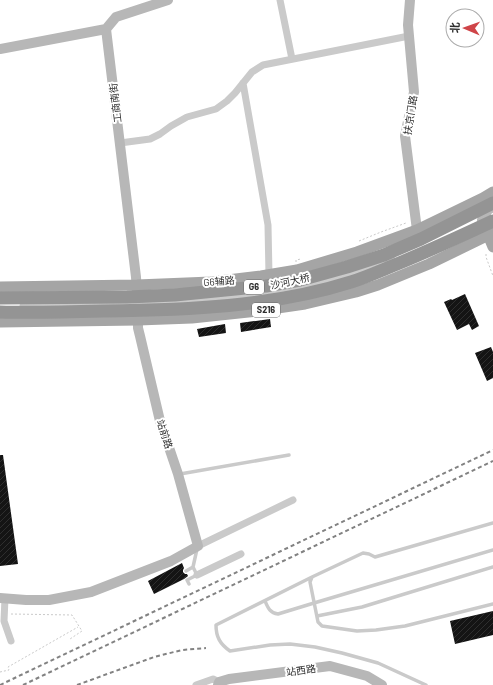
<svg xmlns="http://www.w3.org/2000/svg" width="493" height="685" font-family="Barlow,'Noto Sans SC',sans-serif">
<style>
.building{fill:url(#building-hatch)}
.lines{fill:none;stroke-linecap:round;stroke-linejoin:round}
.path{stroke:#cacaca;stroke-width:1;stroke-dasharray:2 2;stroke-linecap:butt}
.lane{stroke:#cacaca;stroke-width:3.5}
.street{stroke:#cacaca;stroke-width:7}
.secondary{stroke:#b7b7b7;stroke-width:10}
.primary{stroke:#a5a5a5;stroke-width:11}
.rail{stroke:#828282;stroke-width:2;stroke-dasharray:4 3;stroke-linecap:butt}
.highway-bridge{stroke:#949494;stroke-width:13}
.labels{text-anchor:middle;stroke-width:4;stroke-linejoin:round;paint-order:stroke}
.shield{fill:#fff;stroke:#6c6c6c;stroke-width:1}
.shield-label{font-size:9px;font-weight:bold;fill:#2d2d2d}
.street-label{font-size:10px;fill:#2d2d2d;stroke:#fff}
</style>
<defs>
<pattern id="building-hatch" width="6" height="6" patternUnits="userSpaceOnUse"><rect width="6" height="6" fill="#141414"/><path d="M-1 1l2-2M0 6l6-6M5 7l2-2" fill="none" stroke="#2e2e2e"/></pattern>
</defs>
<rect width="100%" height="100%" fill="#fff"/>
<!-- building -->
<path class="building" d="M 465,294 L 479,326 L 472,330 L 469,324 L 457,330 L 444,302 L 451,299 L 452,300 Z
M 270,319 L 271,327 L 241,332 L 240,323 Z
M 225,324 L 226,333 L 199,337 L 197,329 Z
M 491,347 L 493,352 L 493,378 L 487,381 L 475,353 Z
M 0,455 L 3,455 L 18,564 L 0,566 Z
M 182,563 L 184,568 L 183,570 L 183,572 L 185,574 L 187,574 L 188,576 L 184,579 L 154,594 L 148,581 Z
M 493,611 L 493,635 L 455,644 L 450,621 Z"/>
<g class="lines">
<!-- path -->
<path class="path" d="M 359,241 L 381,232 L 406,223
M 486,254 L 486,257 L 493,276
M 296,262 L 296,260 L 301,259
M 11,614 L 72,615 L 82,631 L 70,639
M 0,672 L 9,670 L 8,667 L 78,627"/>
<!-- lane -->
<path class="lane" d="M 180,474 L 289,455
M 493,523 L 375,557 L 369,554 L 363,553 L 312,577 L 310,582 L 318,622 L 322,626 L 357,631 L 376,630 L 405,626 L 493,604
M 186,571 L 193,567 L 197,549
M 312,577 L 216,625 C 216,637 220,644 230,651 L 270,645 L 290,644 L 315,647 L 342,653 L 378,663 L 426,685
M 189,584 L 187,580 L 197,575 L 193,567
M 265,601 C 268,608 270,613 278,614 L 314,603 L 493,550
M 317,616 L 362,607 L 493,567"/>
<!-- street -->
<path class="street" d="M 280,0 L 292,59
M 243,83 L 268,225 L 269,275
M 120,143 L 150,139 L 160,134 L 171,126 L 187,117 L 216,109 L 227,101 L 235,93 L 252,72 L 263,65 L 409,36
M 23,306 C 147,303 275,306 392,259
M 198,546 L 293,500
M 197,575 L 241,554
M 5,598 L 4,621 L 11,641
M 196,685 L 213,679 L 219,682"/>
<!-- secondary -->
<path class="secondary" d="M 410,0 L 408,25 L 414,92 L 405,136 L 417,230
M 106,29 L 116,17 L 168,0
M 0,49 L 106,29 L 136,277 L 137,293
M 486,230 L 482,220 L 488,210 L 493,207
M 0,598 L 26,600 L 49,600 L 91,592 L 171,561 L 198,546 L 178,474 L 160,421 L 140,336 L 138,328 L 138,313
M 218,685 L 219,682 L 229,679 L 330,666 L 367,676 L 382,685"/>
<!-- primary -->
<path class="primary" d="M 488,235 L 493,247
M 0,287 L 137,285 L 211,282 L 261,276 L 297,270 L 357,252 L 417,230 L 483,198 L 493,192
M 0,322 L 138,320 L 192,318 L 257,311 L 305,304 L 356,292 L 378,285 L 429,264 L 493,233"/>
<!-- rail -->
<path class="rail" d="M 0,685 L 493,450
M 23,685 L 493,461
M 77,685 L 154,657 L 182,650 L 206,648"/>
<!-- highway-bridge -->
<path class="highway-bridge" d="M 0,298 L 127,297 L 175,295 L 266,286 L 300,280 L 347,267 L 384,255 L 421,239 L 493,203
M 0,312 C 34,313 69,312 103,311 C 186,310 272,307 351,282 C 367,277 382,270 397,264 C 429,251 461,236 493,221"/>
</g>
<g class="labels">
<!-- shield labels -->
<g class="shield">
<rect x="244" y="280" width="20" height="14" rx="3"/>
<rect x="252" y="303" width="28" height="14" rx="3"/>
</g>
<g class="shield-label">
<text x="254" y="290">G6</text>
<text x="266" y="313">S216</text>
</g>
<!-- street labels -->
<g class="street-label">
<text transform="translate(115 103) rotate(-97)" y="4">工商南街</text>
<text transform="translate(410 115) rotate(-81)" y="4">扶京门路</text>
<text transform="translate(219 281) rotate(-5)" y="4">G6辅路</text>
<text transform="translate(290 281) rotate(-12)" y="4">沙河大桥</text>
<text transform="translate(165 434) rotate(72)" y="4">站前路</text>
<text transform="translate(301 670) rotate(-8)" y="4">站西路</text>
</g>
</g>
<!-- north arrow -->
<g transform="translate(465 28) rotate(272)"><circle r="19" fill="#ffffff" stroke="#ababab"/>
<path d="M0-3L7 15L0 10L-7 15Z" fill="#cf4448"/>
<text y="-6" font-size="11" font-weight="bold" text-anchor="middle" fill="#2d2d2d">北</text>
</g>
</svg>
